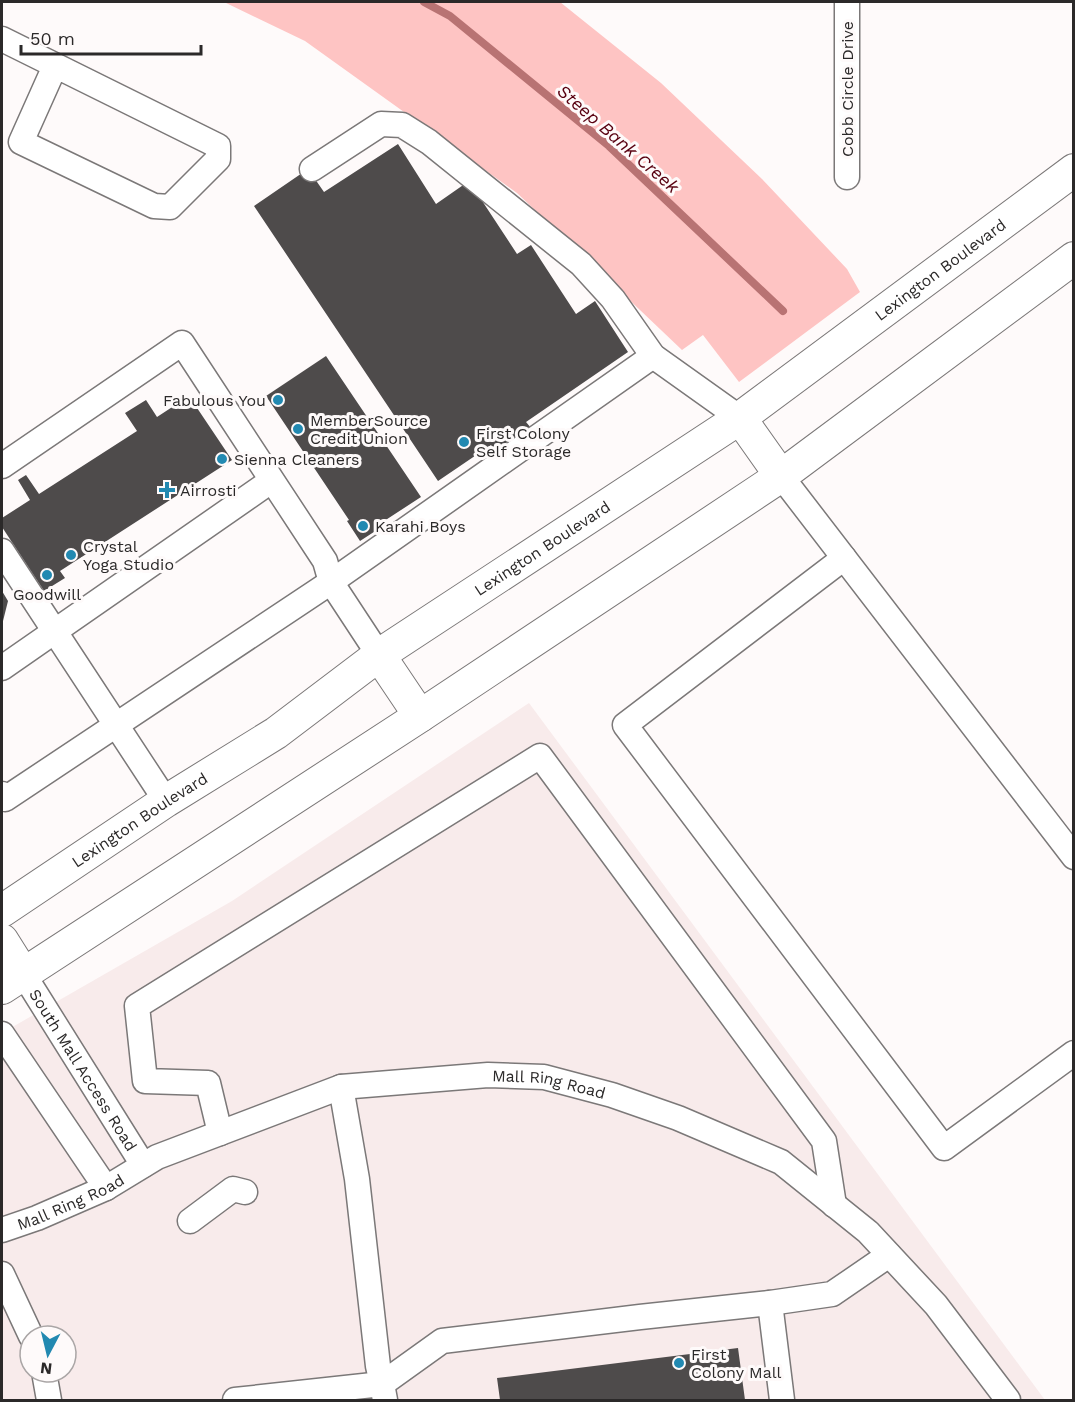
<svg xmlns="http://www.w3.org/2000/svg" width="1075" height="1402" font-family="'Work Sans',sans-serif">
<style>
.built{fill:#f8ebeb;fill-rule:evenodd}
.green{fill:#fec4c3}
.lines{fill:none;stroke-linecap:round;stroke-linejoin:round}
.stream{stroke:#b87373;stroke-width:8}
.building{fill:#4e4b4b}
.minor-casing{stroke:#7b7878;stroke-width:27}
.major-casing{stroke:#7b7878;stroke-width:34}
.minor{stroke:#fff;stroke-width:24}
.major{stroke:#fff;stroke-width:32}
.poi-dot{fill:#2289b1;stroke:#fefafa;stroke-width:2}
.labels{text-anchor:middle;stroke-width:6;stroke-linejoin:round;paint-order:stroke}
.street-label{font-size:16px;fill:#2b2929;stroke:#fefafa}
.poi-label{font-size:16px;fill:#2b2929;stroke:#fefafa;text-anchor:start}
.water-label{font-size:18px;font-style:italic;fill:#580010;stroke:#fefafa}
</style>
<rect width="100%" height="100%" fill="#fefafa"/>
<!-- built -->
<path class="built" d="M 529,703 L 1045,1400 L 2,1400 L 2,1033 L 232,901 ZM 30,1336 L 66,1336 L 66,1372 L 30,1372 Z"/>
<!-- green -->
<path class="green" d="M 224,2 L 560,2 L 661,83 L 762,179 L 847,269 L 860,292 L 739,382 L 703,335 L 682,350 L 517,193 L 305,41 Z"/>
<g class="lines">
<!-- stream -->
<path class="stream" d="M 424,2 L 450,16 L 609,146 L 783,311"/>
</g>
<!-- building -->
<path class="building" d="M 398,144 L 436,204 L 469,181 L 517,254 L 531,245 L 576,314 L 595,301 L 628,352 L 526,422 L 531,428 L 495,450 L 491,445 L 438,481 L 254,206 L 308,169 L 324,192 Z
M 326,356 L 421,497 L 378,525 L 380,528 L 360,541 L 347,521 L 349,520 L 266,396 Z
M 189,396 L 232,460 L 60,571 L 65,578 L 44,591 L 2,527 L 2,518 L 30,500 L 18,480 L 26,475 L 39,494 L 137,431 L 125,413 L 146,400 L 157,417 Z
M 2,591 L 8,601 L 2,625 Z
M 738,1348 L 745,1400 L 500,1400 L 497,1378 Z"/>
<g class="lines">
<defs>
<g id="minor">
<path d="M 2,39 C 74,75 146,111 218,146 L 218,159 L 170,207 L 154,206 L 21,142 L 55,66"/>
<path d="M 312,169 L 381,124 L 402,125 L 429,142 L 581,264 L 613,299 L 653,356 L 740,418"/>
<path d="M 847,177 L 847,2"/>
<path d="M 2,466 L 182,343 L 325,561 L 331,582 L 379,655"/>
<path d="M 781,476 L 1074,857"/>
<path d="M 2,551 L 166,801"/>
<path d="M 844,558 L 625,725 L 944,1148 L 1074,1053"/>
<path d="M 2,668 L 271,481"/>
<path d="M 2,794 L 5,799 L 331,582 L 653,356"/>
<path id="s1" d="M 24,975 L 143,1165"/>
<path d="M 2,1034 L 106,1188"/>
<path d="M 341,1087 L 357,1179 L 378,1366 L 382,1384 L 442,1341 L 640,1317 L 770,1303 L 832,1294 L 889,1255"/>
<path d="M 220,1133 L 208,1083 L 145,1081 L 137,1006 L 540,756 L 824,1141 L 834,1205"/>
<path d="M 190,1221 L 233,1189 L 245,1192"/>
<path id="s2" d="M 2,1230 L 37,1218 L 106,1188 L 157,1157 L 341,1087 L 488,1075 L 544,1077 L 612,1095 L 678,1118 L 781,1162 L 868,1232 L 936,1305 L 1008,1400"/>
<path d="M 2,1274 L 31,1336"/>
<path d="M 770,1303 L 782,1400"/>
<path d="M 44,1372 L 49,1400"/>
<path d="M 235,1400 L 382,1384 L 385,1400"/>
</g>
<g id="major">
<path d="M 740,418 L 781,476"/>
<path d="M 379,655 L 420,716"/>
<path id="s3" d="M 2,911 L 166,801 L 276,733 L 379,655 L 740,418 L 1074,170"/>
<path d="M 2,940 L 24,975"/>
<path d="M 2,988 L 420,716 L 781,476 L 1074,258"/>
</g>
</defs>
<!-- minor casing -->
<use href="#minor" class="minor-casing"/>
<!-- major casing -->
<use href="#major" class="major-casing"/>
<!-- minor -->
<use href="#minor" class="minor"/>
<!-- major -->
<use href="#major" class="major"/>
</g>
<!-- markers -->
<g class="poi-dot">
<circle cx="278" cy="400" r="6"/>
<circle cx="298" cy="429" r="6"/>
<circle cx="464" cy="442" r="6"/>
<circle cx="222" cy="459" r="6"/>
<path d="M164 481h6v6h6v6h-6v6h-6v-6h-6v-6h6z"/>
<circle cx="363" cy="526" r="6"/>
<circle cx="71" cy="555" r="6"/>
<circle cx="47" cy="575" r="6"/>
<circle cx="679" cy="1363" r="6"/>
</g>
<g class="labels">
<!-- street labels -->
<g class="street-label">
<text transform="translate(847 89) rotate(-90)" y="6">Cobb Circle Drive</text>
<text dy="6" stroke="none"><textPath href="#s3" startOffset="1137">Lexington Boulevard</textPath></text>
<text dy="6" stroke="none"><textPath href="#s3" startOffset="651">Lexington Boulevard</textPath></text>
<text dy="6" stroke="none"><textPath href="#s3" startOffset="165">Lexington Boulevard</textPath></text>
<text dy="6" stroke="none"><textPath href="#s1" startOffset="112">South Mall Access Road</textPath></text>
<text dy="6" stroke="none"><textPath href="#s2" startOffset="578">Mall Ring Road</textPath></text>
<text dy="6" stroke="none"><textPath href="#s2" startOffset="74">Mall Ring Road</textPath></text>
</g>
<!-- poi labels -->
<g class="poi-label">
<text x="266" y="406" text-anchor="end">Fabulous You</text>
<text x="310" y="426">MemberSource<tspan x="310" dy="18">Credit Union</tspan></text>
<text x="476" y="439">First Colony<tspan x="476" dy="18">Self Storage</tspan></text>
<text x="234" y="465">Sienna Cleaners</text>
<text x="180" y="496">Airrosti</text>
<text x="375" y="532">Karahi Boys</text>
<text x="83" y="552">Crystal<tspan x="83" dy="18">Yoga Studio</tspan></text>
<text x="47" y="600" text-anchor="middle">Goodwill</text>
<text x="691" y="1360">First<tspan x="691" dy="18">Colony Mall</tspan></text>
</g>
<!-- water labels -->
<g class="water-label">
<text transform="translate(618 139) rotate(41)" y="6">Steep Bank Creek</text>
</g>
</g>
<!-- border -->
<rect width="1075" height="1402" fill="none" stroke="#2b2929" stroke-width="6"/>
<!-- north arrow -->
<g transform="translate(48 1354) rotate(187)"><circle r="28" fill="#fefafa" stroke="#aaa6a6" stroke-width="1.5"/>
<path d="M0-4.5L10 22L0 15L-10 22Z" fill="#2289b1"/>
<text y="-9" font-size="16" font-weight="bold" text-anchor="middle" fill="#2b2929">N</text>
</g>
<!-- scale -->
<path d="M21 45v9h180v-9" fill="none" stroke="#2b2929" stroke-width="3"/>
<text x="30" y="45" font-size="18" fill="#2b2929" stroke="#fefafa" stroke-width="4.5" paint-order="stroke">50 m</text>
</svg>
